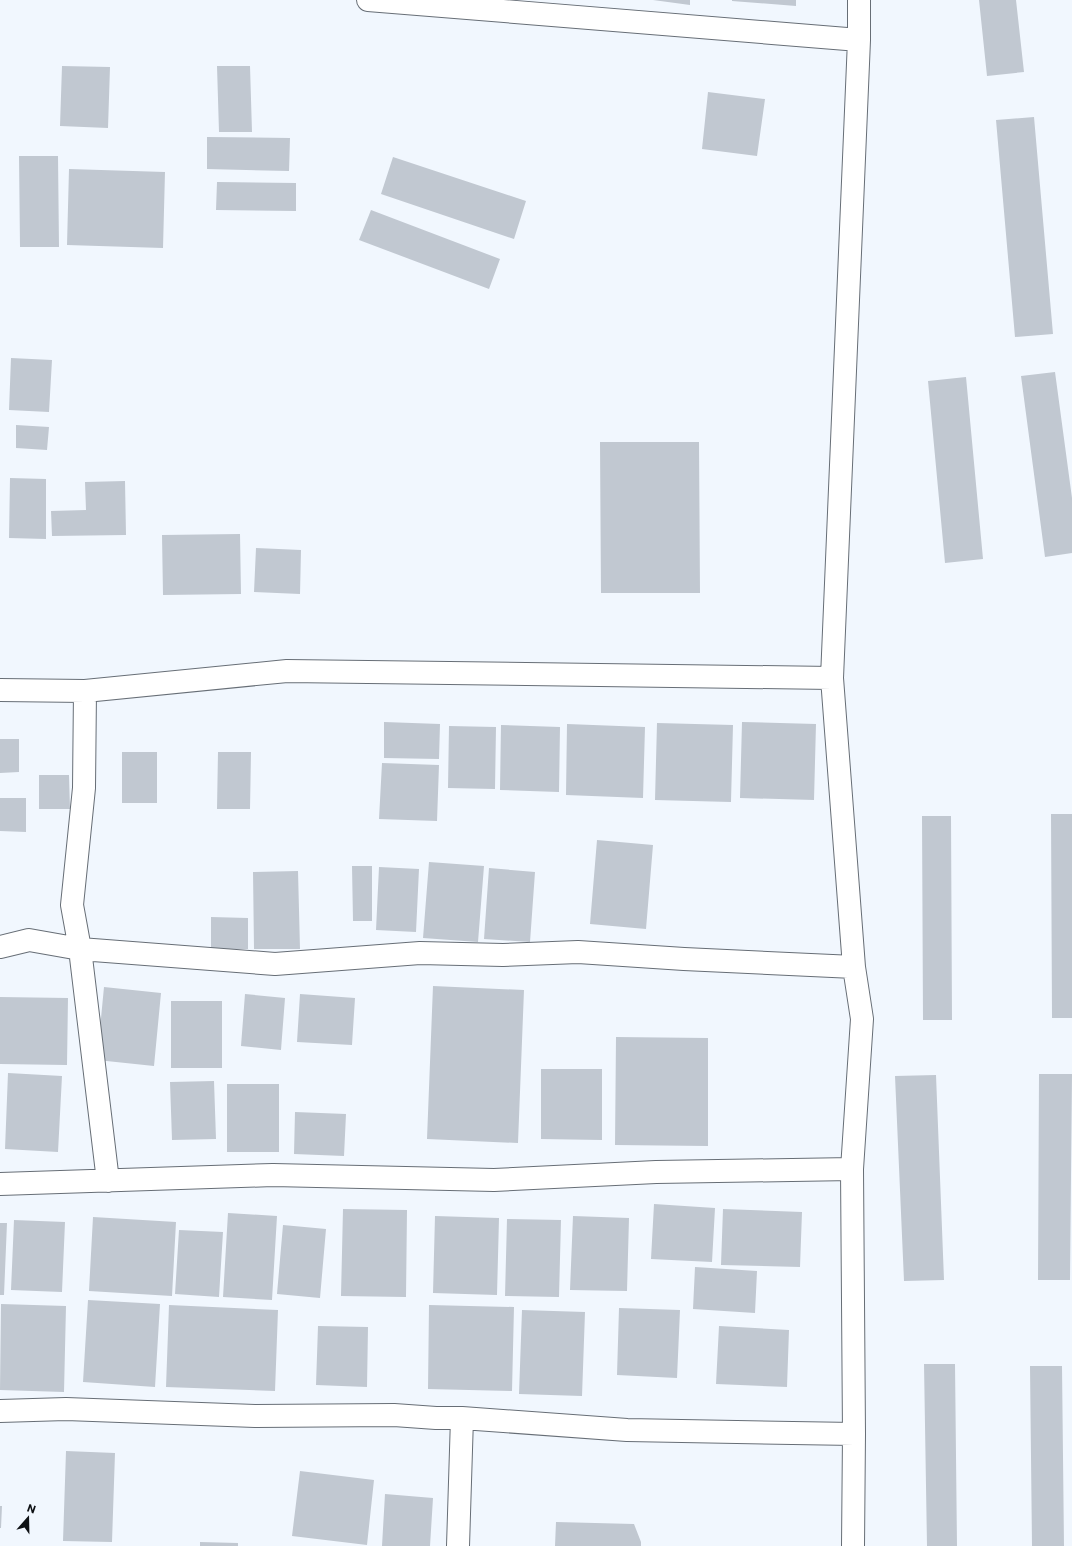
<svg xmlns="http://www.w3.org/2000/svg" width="1072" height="1546" font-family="Commissioner,sans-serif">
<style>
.building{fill:#c1c8d1}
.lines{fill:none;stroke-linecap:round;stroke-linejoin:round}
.minor-casing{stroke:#676e76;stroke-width:24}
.minor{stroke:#fff;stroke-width:22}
</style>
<rect width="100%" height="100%" fill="#f1f7fe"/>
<!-- building -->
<path class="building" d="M 653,0 L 690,0 L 690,5 Z
M 732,0 L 796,0 L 796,6 L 732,1 Z
M 979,0 L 1016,0 L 1024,72 L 987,76 Z
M 62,66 L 110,67 L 108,128 L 60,126 Z
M 217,66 L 250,66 L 252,132 L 219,132 Z
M 708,92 L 765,99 L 757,156 L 702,149 Z
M 1034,117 L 1053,334 L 1015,337 L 996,120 Z
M 207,137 L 290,138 L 289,171 L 207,169 Z
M 19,156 L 58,156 L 59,247 L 20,247 Z
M 393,157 L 526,201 L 514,239 L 381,194 Z
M 69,169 L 165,172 L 163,248 L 67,245 Z
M 217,182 L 296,183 L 296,211 L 216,210 Z
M 371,210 L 500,259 L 489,289 L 359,240 Z
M 11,358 L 52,360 L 49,412 L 9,410 Z
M 1055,372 L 1072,498 L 1072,553 L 1045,557 L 1021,376 Z
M 966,377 L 983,559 L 945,563 L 928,381 Z
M 16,425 L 49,427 L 47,450 L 16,448 Z
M 600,442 L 699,442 L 700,593 L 601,593 Z
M 10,478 L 46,479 L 46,539 L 9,538 Z
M 125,481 L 126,535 L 52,536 L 51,511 L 86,510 L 85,482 Z
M 240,534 L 241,594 L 163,595 L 162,535 Z
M 256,548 L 301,550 L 300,594 L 254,592 Z
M 384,722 L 440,724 L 439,759 L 384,758 Z
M 742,722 L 816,724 L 814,800 L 740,798 Z
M 657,723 L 733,725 L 731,802 L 655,800 Z
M 567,724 L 645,727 L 643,798 L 566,795 Z
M 501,725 L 560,727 L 559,792 L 500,790 Z
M 449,726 L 496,727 L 495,789 L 448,788 Z
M 0,739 L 19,739 L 19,772 L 0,773 Z
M 122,752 L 157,752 L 157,803 L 122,803 Z
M 218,752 L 251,752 L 250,809 L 217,809 Z
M 382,763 L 439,765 L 437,821 L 379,819 Z
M 39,775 L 69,775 L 70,809 L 39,809 Z
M 0,798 L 26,798 L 26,832 L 0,831 Z
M 1051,814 L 1072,814 L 1072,1018 L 1052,1018 Z
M 922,816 L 951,816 L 952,1020 L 923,1020 Z
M 597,840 L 653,845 L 646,929 L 590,924 Z
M 429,862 L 484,866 L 478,942 L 423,938 Z
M 352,866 L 372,866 L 372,921 L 353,921 Z
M 379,867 L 419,869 L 416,932 L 376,930 Z
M 489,868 L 535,872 L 530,942 L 484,939 Z
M 298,871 L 300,949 L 254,949 L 253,872 Z
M 211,917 L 248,918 L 248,949 L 211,949 Z
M 433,986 L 524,990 L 518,1143 L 427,1139 Z
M 104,987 L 161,993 L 154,1066 L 97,1060 Z
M 245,994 L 285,998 L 281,1050 L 241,1046 Z
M 300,994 L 355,998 L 352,1045 L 297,1042 Z
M 0,997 L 68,998 L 67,1065 L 0,1064 Z
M 171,1001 L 222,1001 L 222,1068 L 171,1068 Z
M 616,1037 L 708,1038 L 708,1146 L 615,1145 Z
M 541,1069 L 602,1069 L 602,1140 L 541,1139 Z
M 8,1073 L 62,1076 L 58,1152 L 5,1149 Z
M 1039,1074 L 1072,1074 L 1070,1280 L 1038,1280 Z
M 936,1075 L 944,1280 L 904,1281 L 895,1076 Z
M 214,1081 L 216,1139 L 172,1140 L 170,1082 Z
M 227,1084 L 279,1084 L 279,1152 L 227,1152 Z
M 295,1112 L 346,1114 L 344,1156 L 294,1154 Z
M 654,1204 L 715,1208 L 712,1262 L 651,1259 Z
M 343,1209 L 407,1210 L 406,1297 L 341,1296 Z
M 723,1209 L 802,1212 L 800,1267 L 721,1265 Z
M 228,1213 L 277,1216 L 272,1300 L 223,1297 Z
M 435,1216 L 499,1218 L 497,1295 L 433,1293 Z
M 573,1216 L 629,1218 L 627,1291 L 570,1290 Z
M 93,1217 L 176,1222 L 172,1296 L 89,1291 Z
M 507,1219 L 561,1220 L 559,1297 L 505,1296 Z
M 14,1220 L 65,1222 L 62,1292 L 11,1290 Z
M 0,1223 L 7,1223 L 4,1295 L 0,1295 Z
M 283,1225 L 326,1229 L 320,1298 L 277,1294 Z
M 179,1230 L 223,1232 L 219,1297 L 175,1294 Z
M 695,1267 L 757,1271 L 755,1313 L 693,1309 Z
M 88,1300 L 160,1304 L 155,1387 L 83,1382 Z
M 1,1304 L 66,1306 L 64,1392 L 0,1390 Z
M 169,1305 L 278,1310 L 275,1391 L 166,1387 Z
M 429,1305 L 514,1307 L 512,1391 L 428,1389 Z
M 619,1308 L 680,1310 L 677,1378 L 617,1375 Z
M 522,1310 L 585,1312 L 582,1396 L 519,1394 Z
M 318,1326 L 368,1327 L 367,1387 L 316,1385 Z
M 719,1326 L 789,1330 L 787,1387 L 716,1384 Z
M 924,1364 L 955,1364 L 957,1546 L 927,1546 Z
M 1030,1366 L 1062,1366 L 1064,1546 L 1032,1546 Z
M 66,1451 L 115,1453 L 112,1542 L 63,1541 Z
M 300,1471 L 374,1480 L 367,1545 L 292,1536 Z
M 385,1494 L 433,1498 L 430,1546 L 382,1546 Z
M 0,1506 L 2,1506 L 1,1528 L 0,1528 Z
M 556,1522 L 634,1524 L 641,1542 L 641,1546 L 555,1546 Z
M 200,1542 L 238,1543 L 238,1546 L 200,1546 Z"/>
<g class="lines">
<defs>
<path id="minor" d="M 368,0 L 859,40
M 0,690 L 85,691 L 287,671 L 832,678
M 0,947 L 29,940 L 80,949 L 72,905 L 84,788 L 85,691
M 108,1181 L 80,949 L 275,964 L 420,953 L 503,955 L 578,952 L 684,959 L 854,967
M 0,1184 L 273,1175 L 494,1180 L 656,1172 L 852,1169
M 0,1411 L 66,1409 L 255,1416 L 394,1415 L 436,1418 L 462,1418 L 458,1546
M 462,1418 L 627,1430 L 854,1434
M 853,1546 L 854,1434 L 852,1169 L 862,1019 L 854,967 L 832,678 L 859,40 L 859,0"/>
</defs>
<!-- minor casing -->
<use href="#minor" class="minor-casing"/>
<!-- minor -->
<use href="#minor" class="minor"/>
</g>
<!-- north arrow -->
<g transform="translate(28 1518) rotate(20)" stroke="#f1f7fe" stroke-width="3" paint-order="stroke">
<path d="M0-3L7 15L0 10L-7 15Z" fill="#0e1114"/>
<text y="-6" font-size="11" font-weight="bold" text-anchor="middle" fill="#0e1114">N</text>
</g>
</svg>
